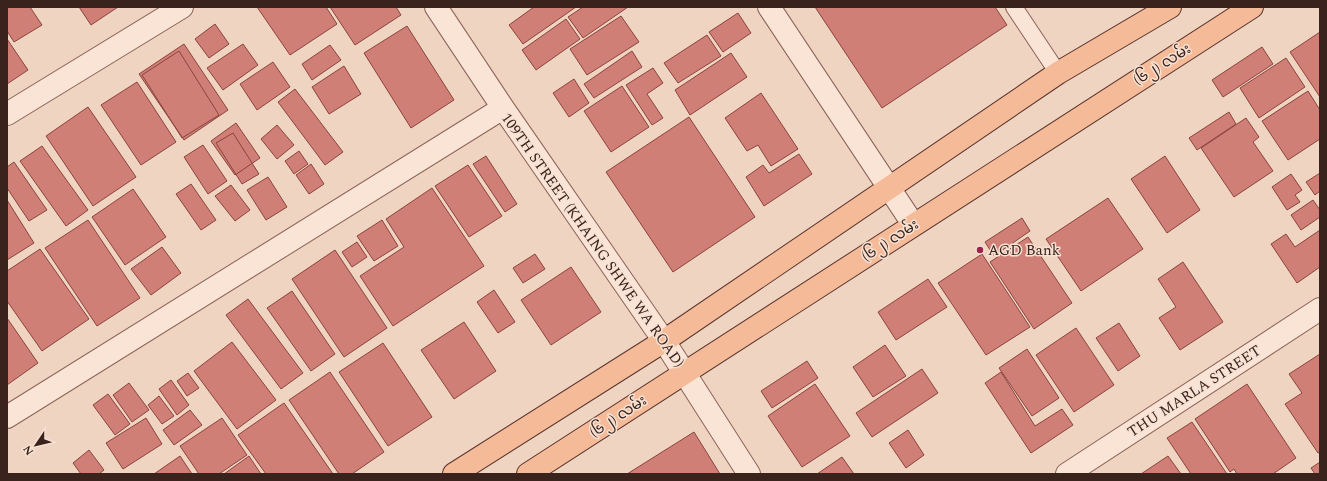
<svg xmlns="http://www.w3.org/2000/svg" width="1327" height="481" font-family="Spectral,'Noto Sans Myanmar',serif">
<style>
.building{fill:#d07f76;stroke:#8b433d}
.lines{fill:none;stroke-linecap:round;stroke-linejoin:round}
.lane-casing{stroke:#8b6358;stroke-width:18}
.street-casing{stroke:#8b6358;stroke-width:24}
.primary-casing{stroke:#59332d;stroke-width:24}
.lane{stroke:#fae4d6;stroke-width:16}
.street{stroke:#fae4d6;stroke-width:22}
.primary{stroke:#f5bb98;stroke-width:22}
.poi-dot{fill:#9d254c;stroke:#f7e1d2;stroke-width:1.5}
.labels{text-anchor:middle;stroke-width:3;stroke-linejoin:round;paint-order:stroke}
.street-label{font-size:15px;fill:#3a221d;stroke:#f7e1d2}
.poi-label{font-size:15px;fill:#3a221d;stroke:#f7e1d2;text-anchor:start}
</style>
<rect width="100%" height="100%" fill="#f0d4c2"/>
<!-- building -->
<path class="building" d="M 7,7 L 30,7 L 42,25 L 14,42 L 7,31 Z
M 79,7 L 118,7 L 91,25 Z
M 257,7 L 326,7 L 337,24 L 290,55 Z
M 330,7 L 396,7 L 401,15 L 355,45 Z
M 534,7 L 576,7 L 523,44 L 509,25 Z
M 583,7 L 628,7 L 583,38 L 568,17 Z
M 815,7 L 995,7 L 1007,25 L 882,108 Z
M 738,13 L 751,33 L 723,52 L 709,32 Z
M 621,16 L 639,42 L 587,75 L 570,49 Z
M 566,19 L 580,39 L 536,70 L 522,50 Z
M 215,24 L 229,44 L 209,58 L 195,39 Z
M 407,26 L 454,100 L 411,128 L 364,53 Z
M 1320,32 L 1320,97 L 1290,52 Z
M 707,35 L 721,56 L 678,83 L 664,63 Z
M 7,39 L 28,70 L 7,84 Z
M 184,44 L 228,110 L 184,140 L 139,74 Z
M 243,44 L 258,65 L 223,90 L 207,68 Z
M 330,45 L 341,60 L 312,80 L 302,64 Z
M 1262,47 L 1273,64 L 1223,97 L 1212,80 Z
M 179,51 L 219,115 L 182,138 L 142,75 Z
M 632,51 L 642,67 L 594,98 L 584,84 Z
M 731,53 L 747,77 L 690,115 L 675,90 Z
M 1286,58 L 1305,87 L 1259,118 L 1240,88 Z
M 273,62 L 290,87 L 257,110 L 240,84 Z
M 344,66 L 361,94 L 329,114 L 312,87 Z
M 653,68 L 663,83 L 647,94 L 663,118 L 652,125 L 626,85 Z
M 574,79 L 589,103 L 569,117 L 553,93 Z
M 137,82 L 176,142 L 141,165 L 101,105 Z
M 622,86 L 649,127 L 611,152 L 584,111 Z
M 295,89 L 343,152 L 325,165 L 278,102 Z
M 1308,91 L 1320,110 L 1320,139 L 1288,160 L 1262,121 Z
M 761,93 L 798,149 L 771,166 L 758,145 L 747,151 L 725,118 Z
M 88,107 L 136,177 L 93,206 L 46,136 Z
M 1229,112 L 1236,124 L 1197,150 L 1189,138 Z
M 689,117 L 755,217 L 673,272 L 606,172 Z
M 1246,118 L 1259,137 L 1253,142 L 1273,171 L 1234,197 L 1201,148 Z
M 236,123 L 260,158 L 235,175 L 211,141 Z
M 277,125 L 294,145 L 277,159 L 261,139 Z
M 233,133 L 259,174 L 242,184 L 216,143 Z
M 203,145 L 227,181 L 208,194 L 184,157 Z
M 42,146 L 88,210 L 66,226 L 20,161 Z
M 299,151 L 308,164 L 294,174 L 285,161 Z
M 799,154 L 812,174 L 764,206 L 746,177 L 763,165 L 769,173 Z
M 486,156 L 517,204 L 505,212 L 473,164 Z
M 1165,156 L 1200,210 L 1167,233 L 1131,179 Z
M 14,162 L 47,210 L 29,221 L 7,188 L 7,167 Z
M 311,164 L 324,184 L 309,194 L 296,175 Z
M 468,165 L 502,216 L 469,237 L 435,186 Z
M 1320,173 L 1320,191 L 1315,195 L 1306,182 Z
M 1291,174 L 1302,190 L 1295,195 L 1300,202 L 1287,210 L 1272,187 Z
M 268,177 L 287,207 L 266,220 L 247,190 Z
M 191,184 L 216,220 L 201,230 L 176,194 Z
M 231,185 L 250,210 L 235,221 L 215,196 Z
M 432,188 L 484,266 L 393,326 L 360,276 L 404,247 L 386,219 Z
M 133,189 L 166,237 L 125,265 L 92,217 Z
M 1108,198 L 1143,249 L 1081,291 L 1046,239 Z
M 7,200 L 34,243 L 7,260 Z
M 1313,200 L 1320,210 L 1320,217 L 1301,230 L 1291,215 Z
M 1022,218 L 1030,231 L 994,256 L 985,242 Z
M 88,220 L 140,298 L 97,326 L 45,248 Z
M 382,220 L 398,246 L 374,261 L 357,236 Z
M 1320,230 L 1320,267 L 1297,283 L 1271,244 L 1286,234 L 1295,247 Z
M 1028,237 L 1072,303 L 1034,329 L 990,262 Z
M 357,242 L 367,257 L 352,267 L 342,252 Z
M 162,247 L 181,273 L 151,295 L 131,269 Z
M 40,249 L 89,319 L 42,351 L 7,301 L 7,271 Z
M 335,250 L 387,328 L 344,357 L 292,279 Z
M 535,254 L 545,269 L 523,283 L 513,268 Z
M 982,254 L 1030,327 L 986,355 L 938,283 Z
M 1183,262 L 1223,322 L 1180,350 L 1159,318 L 1176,307 L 1158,279 Z
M 571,267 L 601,312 L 551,345 L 521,300 Z
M 928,279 L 947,307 L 896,340 L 878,312 Z
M 494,290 L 515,322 L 498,333 L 477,302 Z
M 292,291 L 335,354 L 311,371 L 267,308 Z
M 248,299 L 303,373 L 281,389 L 226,315 Z
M 7,318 L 38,363 L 7,385 Z
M 464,322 L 496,371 L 454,399 L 421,350 Z
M 1119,323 L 1140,356 L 1118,371 L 1096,338 Z
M 1076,328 L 1114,385 L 1074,412 L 1036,355 Z
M 232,342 L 276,400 L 237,429 L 194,371 Z
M 383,343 L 432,417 L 388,446 L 339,372 Z
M 885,345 L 906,376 L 873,397 L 853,367 Z
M 1027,349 L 1059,398 L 1032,416 L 999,368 Z
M 1320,354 L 1320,452 L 1318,453 L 1285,404 L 1302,393 L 1289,374 Z
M 807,361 L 818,378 L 772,408 L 761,391 Z
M 922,369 L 938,393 L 872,437 L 856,413 Z
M 330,372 L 384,452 L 352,474 L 339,474 L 289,400 Z
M 1001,372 L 1035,426 L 1062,409 L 1073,425 L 1031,453 L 985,383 Z
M 188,373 L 199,388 L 187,396 L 177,381 Z
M 171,380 L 189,405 L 177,415 L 159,389 Z
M 129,383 L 149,410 L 132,422 L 113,395 Z
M 815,384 L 850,436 L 802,467 L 768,416 Z
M 1247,384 L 1296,458 L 1273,474 L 1237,474 L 1234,469 L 1230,472 L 1195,419 Z
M 108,394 L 130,424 L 115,435 L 93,405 Z
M 159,396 L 174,416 L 162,424 L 148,405 Z
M 284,403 L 333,474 L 266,474 L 238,435 Z
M 190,410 L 202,425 L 174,445 L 163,430 Z
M 146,418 L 162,444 L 123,469 L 106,443 Z
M 222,418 L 247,455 L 219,474 L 199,474 L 180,446 Z
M 1192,422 L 1227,474 L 1191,474 L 1167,438 Z
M 908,430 L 924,455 L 906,468 L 889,443 Z
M 694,432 L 720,474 L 627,474 Z
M 89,450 L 104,470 L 99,474 L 81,474 L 73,463 Z
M 180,456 L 192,474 L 154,474 Z
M 249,456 L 261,474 L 224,474 Z
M 1168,456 L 1181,474 L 1141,474 Z
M 842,457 L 854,474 L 817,474 Z
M 1320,462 L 1320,474 L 1315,474 L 1311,468 Z"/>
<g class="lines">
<defs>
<path id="lane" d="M 1014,7 L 1058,73"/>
<path id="street" d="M 436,7 L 503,108 L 664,341 L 749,474
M 769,7 L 913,224
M 7,114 L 182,7
M 7,417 L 503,108
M 1067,474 L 1320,309"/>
<path id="primary" d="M 454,474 L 664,341 L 1058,73 L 1170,7
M 528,474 C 770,319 1010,161 1252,7"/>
</defs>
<!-- lane casing -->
<use href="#lane" class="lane-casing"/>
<!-- street casing -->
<use href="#street" class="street-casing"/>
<!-- primary casing -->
<use href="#primary" class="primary-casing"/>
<!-- lane -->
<use href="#lane" class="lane"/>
<!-- street -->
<use href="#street" class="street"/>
<!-- primary -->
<use href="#primary" class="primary"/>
</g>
<!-- markers -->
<circle class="poi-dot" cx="980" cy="250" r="4"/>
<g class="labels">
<!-- street labels -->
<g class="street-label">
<text transform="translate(1162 64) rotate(-32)" y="5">(၆၂) လမ်း</text>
<text transform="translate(593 240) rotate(55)" y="5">109TH STREET (KHAING SHWE WA ROAD)</text>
<text transform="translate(890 240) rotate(-33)" y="5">(၆၂) လမ်း</text>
<text transform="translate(1194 391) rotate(-33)" y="5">THU MARLA STREET</text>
<text transform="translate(618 416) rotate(-33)" y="5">(၆၂) လမ်း</text>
</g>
<!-- poi labels -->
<g class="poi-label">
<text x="988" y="255">AGD Bank</text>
</g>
</g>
<!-- border -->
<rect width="1327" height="481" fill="none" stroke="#3a221d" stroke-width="16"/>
<!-- north arrow -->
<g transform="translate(36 445) rotate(235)" stroke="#f7e1d2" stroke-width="3" paint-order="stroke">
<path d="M0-3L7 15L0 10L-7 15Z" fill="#3a221d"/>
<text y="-6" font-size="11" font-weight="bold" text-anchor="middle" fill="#3a221d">N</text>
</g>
</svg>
